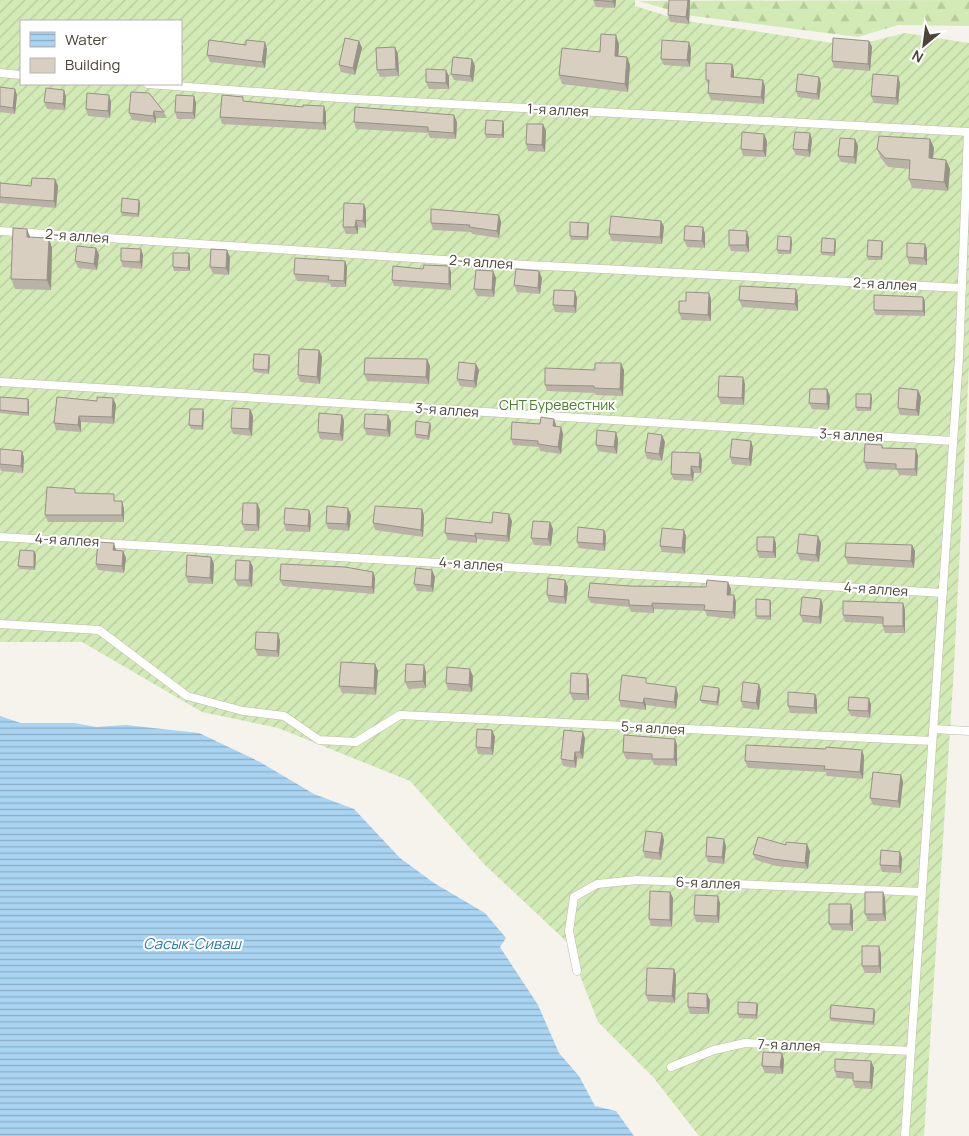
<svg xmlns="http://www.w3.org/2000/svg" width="969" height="1136" font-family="Manrope,sans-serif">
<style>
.forest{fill:url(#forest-firs)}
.garden{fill:url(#garden-furrows);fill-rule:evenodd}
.water{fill:url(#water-rules)}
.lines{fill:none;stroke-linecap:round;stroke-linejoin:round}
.service-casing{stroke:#c2bbae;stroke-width:9}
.service{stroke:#fff;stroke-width:8}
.wall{fill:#bab2a6}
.shaded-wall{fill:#979187}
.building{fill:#d8cfc1;stroke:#979187}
.labels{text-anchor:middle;stroke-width:4;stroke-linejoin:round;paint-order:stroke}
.street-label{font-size:14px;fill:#4b4439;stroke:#fff}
.park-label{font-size:14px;fill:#4a7f2a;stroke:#fff}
.water-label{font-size:15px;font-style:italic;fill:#2e7ab2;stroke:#fff}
</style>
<defs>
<pattern id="forest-firs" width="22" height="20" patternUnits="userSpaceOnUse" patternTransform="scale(1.25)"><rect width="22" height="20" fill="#d2eab5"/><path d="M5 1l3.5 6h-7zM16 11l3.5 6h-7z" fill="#b6ca9c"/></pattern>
<pattern id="garden-furrows" width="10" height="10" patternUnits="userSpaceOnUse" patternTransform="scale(1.25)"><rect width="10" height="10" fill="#d2eab5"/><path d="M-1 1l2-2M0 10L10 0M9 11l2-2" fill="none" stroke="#b6ca9c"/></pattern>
<pattern id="water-rules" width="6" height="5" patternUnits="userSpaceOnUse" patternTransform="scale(1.25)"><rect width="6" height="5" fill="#a9d4f2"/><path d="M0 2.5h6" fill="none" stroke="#8caec5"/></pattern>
</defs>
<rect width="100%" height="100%" fill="#f6f3ec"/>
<!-- forest -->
<path class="forest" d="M 969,0 L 969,26 L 898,25 L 858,37 L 686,15 L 639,1 Z"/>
<!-- garden -->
<path class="garden" d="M 0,0 L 635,0 L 635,6 L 680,20 L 853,46 L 905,33 L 969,43 L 969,366 L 954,668 L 924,1136 L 699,1136 L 653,1077 L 598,1022 L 567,942 L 485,865 L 410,781 L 278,728 L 202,712 L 82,642 L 0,642 ZM 21,21 L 181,21 L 181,84 L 21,84 Z"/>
<!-- water -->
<path class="water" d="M 0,716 L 21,723 L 74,723 L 96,727 L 126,725 L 199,733 L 260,762 L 314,794 L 354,809 L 400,858 L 434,883 L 485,913 L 506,938 L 500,947 L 538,1005 L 559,1053 L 579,1076 L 595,1106 L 616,1111 L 634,1136 L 0,1136 Z"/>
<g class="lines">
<defs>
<path id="service" d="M 0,73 L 21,75
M 148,84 L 339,98 L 969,132
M 0,231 L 490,263 L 962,288
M 0,382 L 953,441
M 0,537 L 943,593
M 0,624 L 99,630 L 187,696 L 243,711 L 284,716 L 319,740 L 356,742 L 400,715 L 932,741
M 933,729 L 969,731
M 577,971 L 569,931 L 574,897 L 597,884 L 637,880 L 922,892
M 671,1067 L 714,1050 L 745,1043 L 911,1051
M 905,1136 L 959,357 L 968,132"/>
</defs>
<!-- service casing -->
<use href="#service" class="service-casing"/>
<!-- service -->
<use href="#service" class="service"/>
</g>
<!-- wall -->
<path class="wall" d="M 593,0 L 616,0 L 615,8 L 596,7 Z
M 669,0 L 690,0 L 689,24 L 670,22 L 668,15 Z
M 359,41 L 362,48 L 355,75 L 341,72 L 339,65 Z
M 869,41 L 872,47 L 870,71 L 834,68 L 832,61 Z
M 619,44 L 618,56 L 627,57 L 630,65 L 628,92 L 562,84 L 559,75 L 600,52 Z
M 395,47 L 398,54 L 399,76 L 380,77 L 377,70 Z
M 267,49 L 265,68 L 210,62 L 207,55 Z
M 691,49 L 690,67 L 664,65 L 661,59 Z
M 732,64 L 734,71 L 734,77 L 765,87 L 764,104 L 711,100 L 708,93 L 709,86 L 706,80 Z
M 475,66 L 473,82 L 454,80 L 451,74 Z
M 449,76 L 449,89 L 429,89 L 426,82 Z
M 819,77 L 821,84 L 819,100 L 798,97 L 796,91 Z
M 900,83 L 898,105 L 874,103 L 871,96 Z
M 0,87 L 17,95 L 15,114 L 0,112 Z
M 64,90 L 66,97 L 65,110 L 47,109 L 44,102 Z
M 131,92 L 164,112 L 167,118 L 156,118 L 156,123 L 132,120 L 129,113 Z
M 194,96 L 196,103 L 195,119 L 177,119 L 175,112 Z
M 245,101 L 303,107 L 324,106 L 326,113 L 326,130 L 222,124 L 220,117 Z
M 111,102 L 110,118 L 88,116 L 86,109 Z
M 503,121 L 504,124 L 504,138 L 486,138 L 485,134 Z
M 354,122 L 457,122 L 456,139 L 430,138 L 428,133 L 356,129 Z
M 543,124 L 546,131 L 545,152 L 528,151 L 526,144 Z
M 810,133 L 812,140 L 810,157 L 796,155 L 793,149 Z
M 855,139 L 858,146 L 856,164 L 841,162 L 838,156 Z
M 930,139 L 934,148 L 933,159 L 946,160 L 950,169 L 948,191 L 912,188 L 909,179 L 910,169 L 888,167 L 881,158 L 877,149 Z
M 767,141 L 766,157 L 743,156 L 741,149 Z
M 55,179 L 58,186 L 56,208 L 0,203 L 0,180 L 1,183 L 31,186 Z
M 140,203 L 139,217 L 122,216 L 121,212 Z
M 364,204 L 366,210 L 366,228 L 358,227 L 358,234 L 346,234 L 343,227 Z
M 499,215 L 501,222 L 499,238 L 472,234 L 471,232 L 433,230 L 431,223 Z
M 661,221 L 664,227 L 662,244 L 612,241 L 609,234 Z
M 588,223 L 589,226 L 588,240 L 571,240 L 570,236 Z
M 703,227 L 705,234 L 705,248 L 687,247 L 684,240 Z
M 30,238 L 52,248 L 51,290 L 15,289 L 11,279 Z
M 749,238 L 749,252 L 731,251 L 729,245 Z
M 792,241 L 791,254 L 778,254 L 777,250 Z
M 882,241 L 883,244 L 882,260 L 868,260 L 867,256 Z
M 836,242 L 835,256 L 822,255 L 821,252 Z
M 925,244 L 927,250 L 927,265 L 909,264 L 907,257 Z
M 96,248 L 99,255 L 97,270 L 78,268 L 75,261 Z
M 141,249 L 143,255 L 142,269 L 123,267 L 121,261 Z
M 189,253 L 190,257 L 190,271 L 174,271 L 173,267 Z
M 230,257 L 229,275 L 213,274 L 210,267 Z
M 345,261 L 347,267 L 346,287 L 331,287 L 330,283 L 297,281 L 294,274 Z
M 449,266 L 451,272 L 451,290 L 394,286 L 392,280 L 423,269 Z
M 493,271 L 496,278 L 494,297 L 477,296 L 474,289 Z
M 542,278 L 540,294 L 517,292 L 514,285 Z
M 709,293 L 711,299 L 711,321 L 682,320 L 679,313 L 686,301 Z
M 798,296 L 798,311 L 742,307 L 739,300 Z
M 577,298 L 576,313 L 555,312 L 553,305 Z
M 925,302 L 925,316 L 876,315 L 874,310 Z
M 319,350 L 322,357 L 320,384 L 300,382 L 298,375 Z
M 270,358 L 269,374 L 254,372 L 253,369 Z
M 427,359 L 430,366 L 429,384 L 367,381 L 364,374 Z
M 476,364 L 479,370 L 476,388 L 460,386 L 457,379 Z
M 595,370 L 624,370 L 623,396 L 596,395 L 595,393 L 547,391 L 545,385 Z
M 745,384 L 744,405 L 721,404 L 718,397 Z
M 827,389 L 830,396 L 829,410 L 812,409 L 809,403 Z
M 0,397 L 28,399 L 29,402 L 29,416 L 0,413 Z
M 921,397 L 919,416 L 900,415 L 898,408 Z
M 113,398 L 116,405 L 114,424 L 81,422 L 81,432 L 56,430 L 54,423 L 97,401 Z
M 872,398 L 871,411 L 857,411 L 856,407 Z
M 204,413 L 203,430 L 191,429 L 189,425 Z
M 342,415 L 344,421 L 343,441 L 320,439 L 318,432 Z
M 253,416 L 252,436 L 233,434 L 231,428 Z
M 391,422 L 390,437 L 367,435 L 364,428 Z
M 556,425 L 556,426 L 561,427 L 563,434 L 561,454 L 540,451 L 539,447 L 513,445 L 511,439 Z
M 431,426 L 429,440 L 416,438 L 415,434 Z
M 618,439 L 617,454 L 598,451 L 596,445 Z
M 751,441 L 753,448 L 751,466 L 732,464 L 730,457 Z
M 665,442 L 662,461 L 647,459 L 645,452 Z
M 882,445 L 883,448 L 916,449 L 918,456 L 917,476 L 899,475 L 897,470 L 866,469 L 864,462 Z
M 0,449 L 22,451 L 24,458 L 23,473 L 1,471 L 0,468 Z
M 700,453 L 702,460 L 701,473 L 694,473 L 693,481 L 674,480 L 671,474 Z
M 77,494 L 116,501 L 124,508 L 124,522 L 48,522 L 45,515 Z
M 257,503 L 260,510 L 259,531 L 245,531 L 242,524 Z
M 422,509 L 424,516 L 423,537 L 375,530 L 373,523 Z
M 309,510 L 311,517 L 310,532 L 286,531 L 284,524 Z
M 351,515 L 349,531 L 328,529 L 326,523 Z
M 512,521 L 509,542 L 477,539 L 477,543 L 448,540 L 445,533 L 492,523 Z
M 550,522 L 553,529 L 551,546 L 534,545 L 531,538 Z
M 604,530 L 606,536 L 605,551 L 579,548 L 577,542 Z
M 686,536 L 685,554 L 662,552 L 660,546 Z
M 774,537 L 776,544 L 776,558 L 759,558 L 757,551 Z
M 821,543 L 819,562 L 800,560 L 797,553 Z
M 912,545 L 915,551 L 914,568 L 848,564 L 845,557 Z
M 116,550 L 116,551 L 123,551 L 126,558 L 124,573 L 98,570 L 96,564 Z
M 34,551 L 36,555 L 35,570 L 20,569 L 18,566 Z
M 211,557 L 214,564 L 213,584 L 188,583 L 186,576 Z
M 250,561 L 253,567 L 252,587 L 238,586 L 235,580 Z
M 373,572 L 375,578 L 374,594 L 283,586 L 280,580 Z
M 435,577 L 433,592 L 417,591 L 414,584 Z
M 565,580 L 568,587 L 566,604 L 549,602 L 547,595 Z
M 728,582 L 731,589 L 730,595 L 734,595 L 736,602 L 735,619 L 707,616 L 705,611 L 654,609 L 654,613 L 631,612 L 629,607 L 591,603 L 588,597 L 629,586 L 706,587 Z
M 821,599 L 823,606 L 821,624 L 803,622 L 800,615 Z
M 771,603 L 771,620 L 757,619 L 756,616 Z
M 903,603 L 905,610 L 905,633 L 885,633 L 883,626 L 883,624 L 845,622 L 843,615 Z
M 280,640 L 279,657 L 258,656 L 255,649 Z
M 375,664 L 378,671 L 376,695 L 342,693 L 339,686 Z
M 426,672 L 426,688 L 408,689 L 405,682 Z
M 587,674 L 589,680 L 589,700 L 573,700 L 570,693 Z
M 473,676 L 472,692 L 448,690 L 446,683 Z
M 648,683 L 678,694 L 676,709 L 646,705 L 646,710 L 621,707 L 619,700 Z
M 759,684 L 761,691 L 759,710 L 743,708 L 741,701 Z
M 719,688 L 720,692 L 718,706 L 702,703 L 700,700 Z
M 815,694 L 817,700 L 817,714 L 790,713 L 788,706 Z
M 871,705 L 870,718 L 851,716 L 848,710 Z
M 492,730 L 495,737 L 493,755 L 478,754 L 476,747 Z
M 585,738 L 583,759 L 577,758 L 576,768 L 563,766 L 561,759 Z
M 675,739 L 677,745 L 677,766 L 654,765 L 652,760 L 626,759 L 623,752 Z
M 826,749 L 864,756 L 863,779 L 827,776 L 826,772 L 748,768 L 745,761 Z
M 901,775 L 903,782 L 900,808 L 873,805 L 870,798 Z
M 664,840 L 661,860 L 645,858 L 643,851 Z
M 786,845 L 810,851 L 808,869 L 776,866 L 756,860 L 753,854 Z
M 726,846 L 724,864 L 708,862 L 706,856 Z
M 900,852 L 902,858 L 901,873 L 882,872 L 880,865 Z
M 670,892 L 673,898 L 672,927 L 651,926 L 649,919 Z
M 883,892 L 885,898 L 886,921 L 868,921 L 865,914 Z
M 720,903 L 719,923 L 696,922 L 694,915 Z
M 853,911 L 853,931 L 832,930 L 829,924 Z
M 881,953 L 881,973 L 865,973 L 862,966 Z
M 676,975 L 675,1003 L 648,1001 L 646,995 Z
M 710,1000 L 709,1014 L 690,1014 L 688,1007 Z
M 757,1003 L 758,1006 L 757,1019 L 739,1018 L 738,1014 Z
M 875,1012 L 874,1025 L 831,1021 L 830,1018 Z
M 782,1053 L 784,1060 L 783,1074 L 765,1073 L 762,1066 Z
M 871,1061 L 874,1068 L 872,1089 L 855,1088 L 853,1081 L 853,1079 L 837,1078 L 835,1071 Z"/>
<!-- shaded-wall -->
<path class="shaded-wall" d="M 613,0 L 616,0 L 615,8 L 613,2 Z
M 688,0 L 690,0 L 690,1 L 689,24 L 686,17 Z
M 616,35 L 619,44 L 618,64 L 615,56 Z
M 359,41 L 362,48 L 355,75 L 353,68 Z
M 869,41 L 872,47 L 870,71 L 868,64 Z
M 181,42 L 183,47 L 181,61 Z
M 265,42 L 267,49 L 265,68 L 262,62 Z
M 689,42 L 691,49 L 690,67 L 687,60 Z
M 395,47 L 398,54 L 399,76 L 396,69 Z
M 627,57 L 630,65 L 628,92 L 625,84 Z
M 472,59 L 475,66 L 473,82 L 470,76 Z
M 732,64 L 734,71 L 734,84 L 731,77 Z
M 446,70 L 449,76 L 449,89 L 446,83 Z
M 898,76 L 900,83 L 898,105 L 896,98 Z
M 819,77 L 821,84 L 819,100 L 817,94 Z
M 763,80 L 765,87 L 764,104 L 761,97 Z
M 15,89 L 17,95 L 15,114 L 13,108 Z
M 64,90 L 66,97 L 65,110 L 63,104 Z
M 109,95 L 111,102 L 110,118 L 108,111 Z
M 194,96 L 196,103 L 195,119 L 193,113 Z
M 324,106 L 326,113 L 326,130 L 323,123 Z
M 154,111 L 156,118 L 156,123 L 153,116 Z
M 454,115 L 457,122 L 456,139 L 454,133 Z
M 503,121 L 504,124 L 504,138 L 502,135 Z
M 543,124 L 546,131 L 545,152 L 542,145 Z
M 810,133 L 812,140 L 810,157 L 808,150 Z
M 764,134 L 767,141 L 766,157 L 763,151 Z
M 855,139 L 858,146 L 856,164 L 854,157 Z
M 930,139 L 934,148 L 932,167 L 929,158 Z
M 946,160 L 950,169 L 948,191 L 944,182 Z
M 55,179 L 58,186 L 56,208 L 54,201 Z
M 139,200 L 140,203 L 139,217 L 138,214 Z
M 364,204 L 366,210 L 366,228 L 363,221 Z
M 499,215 L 501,222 L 499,238 L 497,231 Z
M 356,220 L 358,227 L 358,234 L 355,227 Z
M 661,221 L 664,227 L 662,244 L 660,237 Z
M 588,223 L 589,226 L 588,240 L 587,237 Z
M 703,227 L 705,234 L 705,248 L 702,241 Z
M 27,229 L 31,239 L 27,237 Z
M 747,231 L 749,238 L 749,252 L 746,245 Z
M 791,237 L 792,241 L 791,254 L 790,251 Z
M 49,238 L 52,248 L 51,290 L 47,280 Z
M 835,239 L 836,242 L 835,256 L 834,253 Z
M 882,241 L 883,244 L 882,260 L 881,257 Z
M 925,244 L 927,250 L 927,265 L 924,258 Z
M 96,248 L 99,255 L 97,270 L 94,264 Z
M 141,249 L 143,255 L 142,269 L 140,262 Z
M 227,250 L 230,257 L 229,275 L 226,268 Z
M 189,253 L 190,257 L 190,271 L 188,268 Z
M 345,261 L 347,267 L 346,287 L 344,281 Z
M 449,266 L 451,272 L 451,290 L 449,284 Z
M 493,271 L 496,278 L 494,297 L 492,290 Z
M 539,271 L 542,278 L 540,294 L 538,288 Z
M 796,289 L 798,296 L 798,311 L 795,304 Z
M 575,291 L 577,298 L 576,313 L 574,306 Z
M 709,293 L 711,299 L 711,321 L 708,315 Z
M 923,297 L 925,302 L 925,316 L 923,311 Z
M 319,350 L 322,357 L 320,384 L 317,377 Z
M 269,355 L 270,358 L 269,374 L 268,370 Z
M 427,359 L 430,366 L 429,384 L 426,377 Z
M 621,363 L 624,370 L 623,396 L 620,389 Z
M 476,364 L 479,370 L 476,388 L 474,381 Z
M 743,377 L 745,384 L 744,405 L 742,398 Z
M 827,389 L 830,396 L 829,410 L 827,404 Z
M 918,390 L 921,397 L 919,416 L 916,410 Z
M 871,394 L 872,398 L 871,411 L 870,408 Z
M 113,398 L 116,405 L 114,424 L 112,417 Z
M 28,399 L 29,402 L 29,416 L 28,413 Z
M 203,409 L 204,413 L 203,430 L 202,426 Z
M 250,409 L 253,416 L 252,436 L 249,429 Z
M 342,415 L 344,421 L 343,441 L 340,434 Z
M 388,415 L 391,422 L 390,437 L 387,430 Z
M 79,416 L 81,422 L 81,432 L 78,425 Z
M 554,419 L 556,425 L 555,433 L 553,426 Z
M 430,423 L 431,426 L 429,440 L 428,436 Z
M 561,427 L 563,434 L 561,454 L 558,447 Z
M 616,432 L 618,439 L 617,454 L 614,447 Z
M 662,435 L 665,442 L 662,461 L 659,454 Z
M 751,441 L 753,448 L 751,466 L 749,459 Z
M 916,449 L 918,456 L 917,476 L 915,469 Z
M 22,451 L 24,458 L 23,473 L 21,466 Z
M 700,453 L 702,460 L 701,473 L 699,467 Z
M 691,466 L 694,473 L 693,481 L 691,475 Z
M 122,501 L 124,508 L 124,522 L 122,515 Z
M 257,503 L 260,510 L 259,531 L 257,525 Z
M 348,508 L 351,515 L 349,531 L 347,524 Z
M 422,509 L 424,516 L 423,537 L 421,530 Z
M 309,510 L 311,517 L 310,532 L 308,526 Z
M 509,514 L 512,521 L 509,542 L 507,536 Z
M 550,522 L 553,529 L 551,546 L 548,539 Z
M 604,530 L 606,536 L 605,551 L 603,544 Z
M 684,530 L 686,536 L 685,554 L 682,548 Z
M 475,533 L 477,539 L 477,543 L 475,536 Z
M 818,536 L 821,543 L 819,562 L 816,555 Z
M 774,537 L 776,544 L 776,558 L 773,552 Z
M 114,543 L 116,550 L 115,557 L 113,550 Z
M 912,545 L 915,551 L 914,568 L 911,561 Z
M 34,551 L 36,555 L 35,570 L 34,567 Z
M 123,551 L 126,558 L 124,573 L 122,566 Z
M 211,557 L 214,564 L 213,584 L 210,578 Z
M 250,561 L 253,567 L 252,587 L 249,580 Z
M 432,570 L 435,577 L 433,592 L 431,586 Z
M 373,572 L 375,578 L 374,594 L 372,587 Z
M 565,580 L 568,587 L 566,604 L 564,597 Z
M 728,582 L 731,589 L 730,601 L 727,595 Z
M 734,595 L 736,602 L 735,619 L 733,612 Z
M 821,599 L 823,606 L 821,624 L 819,617 Z
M 770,600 L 771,603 L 771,620 L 770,616 Z
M 652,603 L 654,609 L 654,613 L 652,606 Z
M 903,603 L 905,610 L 905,633 L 903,626 Z
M 278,633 L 280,640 L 279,657 L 277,651 Z
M 375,664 L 378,671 L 376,695 L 374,688 Z
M 424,665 L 426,672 L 426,688 L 423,681 Z
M 470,669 L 473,676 L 472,692 L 469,685 Z
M 587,674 L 589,680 L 589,700 L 587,694 Z
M 759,684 L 761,691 L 759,710 L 756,703 Z
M 676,687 L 678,694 L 676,709 L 674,702 Z
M 719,688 L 720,692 L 718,706 L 717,702 Z
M 815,694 L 817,700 L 817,714 L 814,708 Z
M 644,698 L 646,705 L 646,710 L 643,703 Z
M 869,698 L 871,705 L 870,718 L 868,711 Z
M 492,730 L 495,737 L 493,755 L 491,748 Z
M 583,732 L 585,738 L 583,759 L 580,752 Z
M 675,739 L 677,745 L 677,766 L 674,759 Z
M 862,750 L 864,756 L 863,779 L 860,772 Z
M 575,752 L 577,758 L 576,768 L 574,761 Z
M 901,775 L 903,782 L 900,808 L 898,801 Z
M 662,833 L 664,840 L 661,860 L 659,853 Z
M 724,839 L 726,846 L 724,864 L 722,857 Z
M 807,844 L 810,851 L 808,869 L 805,863 Z
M 900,852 L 902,858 L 901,873 L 899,866 Z
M 670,892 L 673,898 L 672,927 L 670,920 Z
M 883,892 L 885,898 L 886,921 L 883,914 Z
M 718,896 L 720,903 L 719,923 L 717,916 Z
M 851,904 L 853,911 L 853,931 L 850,924 Z
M 879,946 L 881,953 L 881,973 L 879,966 Z
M 674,969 L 676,975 L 675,1003 L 672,996 Z
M 707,994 L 710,1000 L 709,1014 L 707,1008 Z
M 757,1003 L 758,1006 L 757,1019 L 756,1015 Z
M 874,1009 L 875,1012 L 874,1025 L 873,1022 Z
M 782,1053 L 784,1060 L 783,1074 L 780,1067 Z
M 871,1061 L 874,1068 L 872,1089 L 870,1082 Z"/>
<!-- building -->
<path class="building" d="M 594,0 L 613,0 L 613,2 Z
M 669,0 L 688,0 L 686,17 L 668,15 Z
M 601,34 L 616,35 L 615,56 L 627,57 L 625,84 L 559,75 L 562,48 L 600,52 Z
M 345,38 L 359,41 L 353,68 L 339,65 Z
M 833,38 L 869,41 L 868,64 L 832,61 Z
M 209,40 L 246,45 L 246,40 L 265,42 L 262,62 L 207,55 Z
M 662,40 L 689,42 L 687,60 L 661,59 Z
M 395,47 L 396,69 L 377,70 L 376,48 Z
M 453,57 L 472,59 L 470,76 L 451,74 Z
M 706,63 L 732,64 L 731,77 L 763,80 L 761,97 L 708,93 L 709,80 L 706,80 Z
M 426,69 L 446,70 L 446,83 L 426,82 Z
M 798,74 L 819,77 L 817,94 L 796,91 Z
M 873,74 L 898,76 L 896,98 L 871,96 Z
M 0,87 L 15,89 L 13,108 L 0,106 Z
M 46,88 L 64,90 L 63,104 L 44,102 Z
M 131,92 L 149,93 L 164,112 L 154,111 L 153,116 L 129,113 Z
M 87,93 L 109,95 L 108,111 L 86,109 Z
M 176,95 L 194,96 L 193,113 L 175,112 Z
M 222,95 L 243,97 L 243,101 L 303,107 L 303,105 L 324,106 L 323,123 L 220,117 Z
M 355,107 L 454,115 L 454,133 L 428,131 L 428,127 L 354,122 Z
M 486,120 L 503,121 L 502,135 L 485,134 Z
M 527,124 L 543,124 L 542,145 L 526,144 Z
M 742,132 L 764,134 L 763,151 L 741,149 Z
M 795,132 L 810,133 L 808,150 L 793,149 Z
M 879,136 L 930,139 L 929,158 L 946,160 L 944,182 L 909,179 L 910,160 L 885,158 L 877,149 Z
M 840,138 L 855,139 L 854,157 L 838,156 Z
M 32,178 L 55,179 L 54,201 L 0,197 L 0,183 L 31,186 Z
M 122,198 L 139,200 L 138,214 L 121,212 Z
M 344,203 L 364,204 L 363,221 L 356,220 L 355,227 L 343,227 Z
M 431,209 L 499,215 L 497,231 L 469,227 L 470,225 L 431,223 Z
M 611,216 L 661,221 L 660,237 L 609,234 Z
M 570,222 L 588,223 L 587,237 L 570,236 Z
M 685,226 L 703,227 L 702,241 L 684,240 Z
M 13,228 L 27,229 L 27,237 L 49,238 L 47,280 L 11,279 Z
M 729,230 L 747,231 L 746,245 L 729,245 Z
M 778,236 L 791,237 L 790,251 L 777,250 Z
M 822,238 L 835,239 L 834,253 L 821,252 Z
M 868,240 L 882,241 L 881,257 L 867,256 Z
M 907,243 L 925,244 L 924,258 L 907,257 Z
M 77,246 L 96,248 L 94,264 L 75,261 Z
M 121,248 L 141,249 L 140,262 L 121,261 Z
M 211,249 L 227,250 L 226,268 L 210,267 Z
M 173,253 L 189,253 L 188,268 L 173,267 Z
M 295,258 L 345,261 L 344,281 L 328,280 L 329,276 L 294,274 Z
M 424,265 L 449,266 L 449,284 L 392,280 L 393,266 L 423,269 Z
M 516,269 L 539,271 L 538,288 L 514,285 Z
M 476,270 L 493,271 L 492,290 L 474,289 Z
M 740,286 L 796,289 L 795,304 L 739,300 Z
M 554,290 L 575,291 L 574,306 L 553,305 Z
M 686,292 L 709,293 L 708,315 L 679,313 L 679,301 L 686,301 Z
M 874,295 L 923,297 L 923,311 L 874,310 Z
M 299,349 L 319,350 L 317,377 L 298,375 Z
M 254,354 L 269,355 L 268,370 L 253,369 Z
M 365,358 L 427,359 L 426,377 L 364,374 Z
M 459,362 L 476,364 L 474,381 L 457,379 Z
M 595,363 L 621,363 L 620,389 L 594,388 L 594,386 L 545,385 L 545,368 L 595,370 Z
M 719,376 L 743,377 L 742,398 L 718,397 Z
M 899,388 L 918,390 L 916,410 L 898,408 Z
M 810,389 L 827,389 L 827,404 L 809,403 Z
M 856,394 L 871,394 L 870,408 L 856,407 Z
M 0,397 L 28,399 L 28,413 L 0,410 Z
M 57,397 L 97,401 L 97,397 L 113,398 L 112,417 L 79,416 L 78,425 L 54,423 Z
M 232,408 L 250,409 L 249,429 L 231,428 Z
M 190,409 L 203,409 L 202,426 L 189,425 Z
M 319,413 L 342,415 L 340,434 L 318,432 Z
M 365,414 L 388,415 L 387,430 L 364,428 Z
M 541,417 L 554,419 L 553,426 L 561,427 L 558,447 L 538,444 L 538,441 L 511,439 L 512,422 L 540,424 Z
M 416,421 L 430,423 L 428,436 L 415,434 Z
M 597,430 L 616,432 L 614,447 L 596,445 Z
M 648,433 L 662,435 L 659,454 L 645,452 Z
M 732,439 L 751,441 L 749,459 L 730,457 Z
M 865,444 L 882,445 L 882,448 L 916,449 L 915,469 L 896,469 L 896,464 L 864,462 Z
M 0,449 L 22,451 L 21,466 L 0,464 Z
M 672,452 L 700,453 L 699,467 L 691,466 L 691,475 L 671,474 Z
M 47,487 L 75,489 L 75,493 L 114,494 L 114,501 L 122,501 L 122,515 L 45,515 Z
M 243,503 L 257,503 L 257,525 L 242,524 Z
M 327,506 L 348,508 L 347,524 L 326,523 Z
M 375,506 L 422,509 L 421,530 L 373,523 Z
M 285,508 L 309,510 L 308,526 L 284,524 Z
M 493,512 L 509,514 L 507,536 L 475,533 L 475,536 L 445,533 L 446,518 L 492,523 Z
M 533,521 L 550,522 L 548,539 L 531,538 Z
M 578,527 L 604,530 L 603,544 L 577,542 Z
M 662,528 L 684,530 L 682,548 L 660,546 Z
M 799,534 L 818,536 L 816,555 L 797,553 Z
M 757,537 L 774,537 L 773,552 L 757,551 Z
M 98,542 L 114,543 L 113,550 L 123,551 L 122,566 L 96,564 Z
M 846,543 L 912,545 L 911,561 L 845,557 Z
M 20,550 L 34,551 L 34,567 L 18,566 Z
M 187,555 L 211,557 L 210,578 L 186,576 Z
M 236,560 L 250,561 L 249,580 L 235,580 Z
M 281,564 L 345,567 L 373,572 L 372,587 L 280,580 Z
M 416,568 L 432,570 L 431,586 L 414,584 Z
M 548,578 L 565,580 L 564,597 L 547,595 Z
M 707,580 L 728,582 L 727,595 L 734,595 L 733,612 L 704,610 L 705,605 L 652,603 L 652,606 L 629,605 L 629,600 L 588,597 L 590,583 L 629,586 L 706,587 Z
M 802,597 L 821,599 L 819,617 L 800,615 Z
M 756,599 L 770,600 L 770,616 L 756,616 Z
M 843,601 L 903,603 L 903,626 L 883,626 L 883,617 L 843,615 Z
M 256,632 L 278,633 L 277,651 L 255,649 Z
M 341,662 L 375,664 L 374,688 L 339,686 Z
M 406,664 L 424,665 L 423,681 L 405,682 Z
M 447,667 L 470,669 L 469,685 L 446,683 Z
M 571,673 L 587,674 L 587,694 L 570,693 Z
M 622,675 L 646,678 L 646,683 L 676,687 L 674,702 L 644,698 L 643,703 L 619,700 Z
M 743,682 L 759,684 L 756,703 L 741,701 Z
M 703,686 L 719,688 L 717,702 L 700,700 Z
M 788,692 L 815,694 L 814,708 L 788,706 Z
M 849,697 L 869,698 L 868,711 L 848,710 Z
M 477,729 L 492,730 L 491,748 L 476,747 Z
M 564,730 L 583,732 L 580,752 L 575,752 L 574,761 L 561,759 Z
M 624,735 L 675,739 L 674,759 L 652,759 L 652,754 L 623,752 Z
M 746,745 L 826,749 L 826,747 L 862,750 L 860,772 L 824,769 L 825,766 L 745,761 Z
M 873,772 L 901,775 L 898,801 L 870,798 Z
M 646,831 L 662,833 L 659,853 L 643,851 Z
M 707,837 L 724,839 L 722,857 L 706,856 Z
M 758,837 L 786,845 L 786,842 L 807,844 L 805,863 L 773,859 L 753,854 Z
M 881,850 L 900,852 L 899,866 L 880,865 Z
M 650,891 L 670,892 L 670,920 L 649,919 Z
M 865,892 L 883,892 L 883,914 L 865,914 Z
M 695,895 L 718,896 L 717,916 L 694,915 Z
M 829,904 L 851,904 L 850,924 L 829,924 Z
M 862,946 L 879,946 L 879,966 L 862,966 Z
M 647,968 L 674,969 L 672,996 L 646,995 Z
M 688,993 L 707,994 L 707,1008 L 688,1007 Z
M 738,1002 L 757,1003 L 756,1015 L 738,1014 Z
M 831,1005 L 874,1009 L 873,1022 L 830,1018 Z
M 763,1052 L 782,1053 L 780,1067 L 762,1066 Z
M 835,1059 L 871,1061 L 870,1082 L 853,1081 L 853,1073 L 835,1071 Z"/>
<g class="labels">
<!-- street labels -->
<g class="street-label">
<text transform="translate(558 110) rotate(3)" y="5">1-я аллея</text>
<text transform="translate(77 236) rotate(4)" y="5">2-я аллея</text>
<text transform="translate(481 262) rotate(4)" y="5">2-я аллея</text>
<text transform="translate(885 284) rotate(3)" y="5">2-я аллея</text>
<text transform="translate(447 410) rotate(4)" y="5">3-я аллея</text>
<text transform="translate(851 435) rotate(3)" y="5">3-я аллея</text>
<text transform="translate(67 540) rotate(3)" y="5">4-я аллея</text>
<text transform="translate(471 564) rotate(4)" y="5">4-я аллея</text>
<text transform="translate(876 589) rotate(4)" y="5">4-я аллея</text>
<text transform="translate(653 728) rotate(3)" y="5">5-я аллея</text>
<text transform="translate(708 883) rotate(2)" y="5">6-я аллея</text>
<text transform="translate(789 1045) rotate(2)" y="5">7-я аллея</text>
</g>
<!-- park labels -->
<g class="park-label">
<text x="557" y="410">СНТ Буревестник</text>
</g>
<!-- water labels -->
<g class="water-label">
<text x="192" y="949">Сасык-Сиваш</text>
</g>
</g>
<!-- legend -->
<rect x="20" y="20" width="162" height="65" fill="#ffffff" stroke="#b7b4b0"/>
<rect x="30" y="32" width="25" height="15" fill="url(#water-rules)" stroke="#b7b4b0"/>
<text x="65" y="45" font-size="15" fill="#4b4439">Water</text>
<rect x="30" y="58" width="25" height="15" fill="#d8cfc1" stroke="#b7b4b0"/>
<text x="65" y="70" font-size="15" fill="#4b4439">Building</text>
<!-- north arrow -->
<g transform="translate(924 45) rotate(209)" stroke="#ffffff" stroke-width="4" paint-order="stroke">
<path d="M0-4L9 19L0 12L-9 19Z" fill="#4b4439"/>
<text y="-8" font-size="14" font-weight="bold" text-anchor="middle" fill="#4b4439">N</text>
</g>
</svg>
